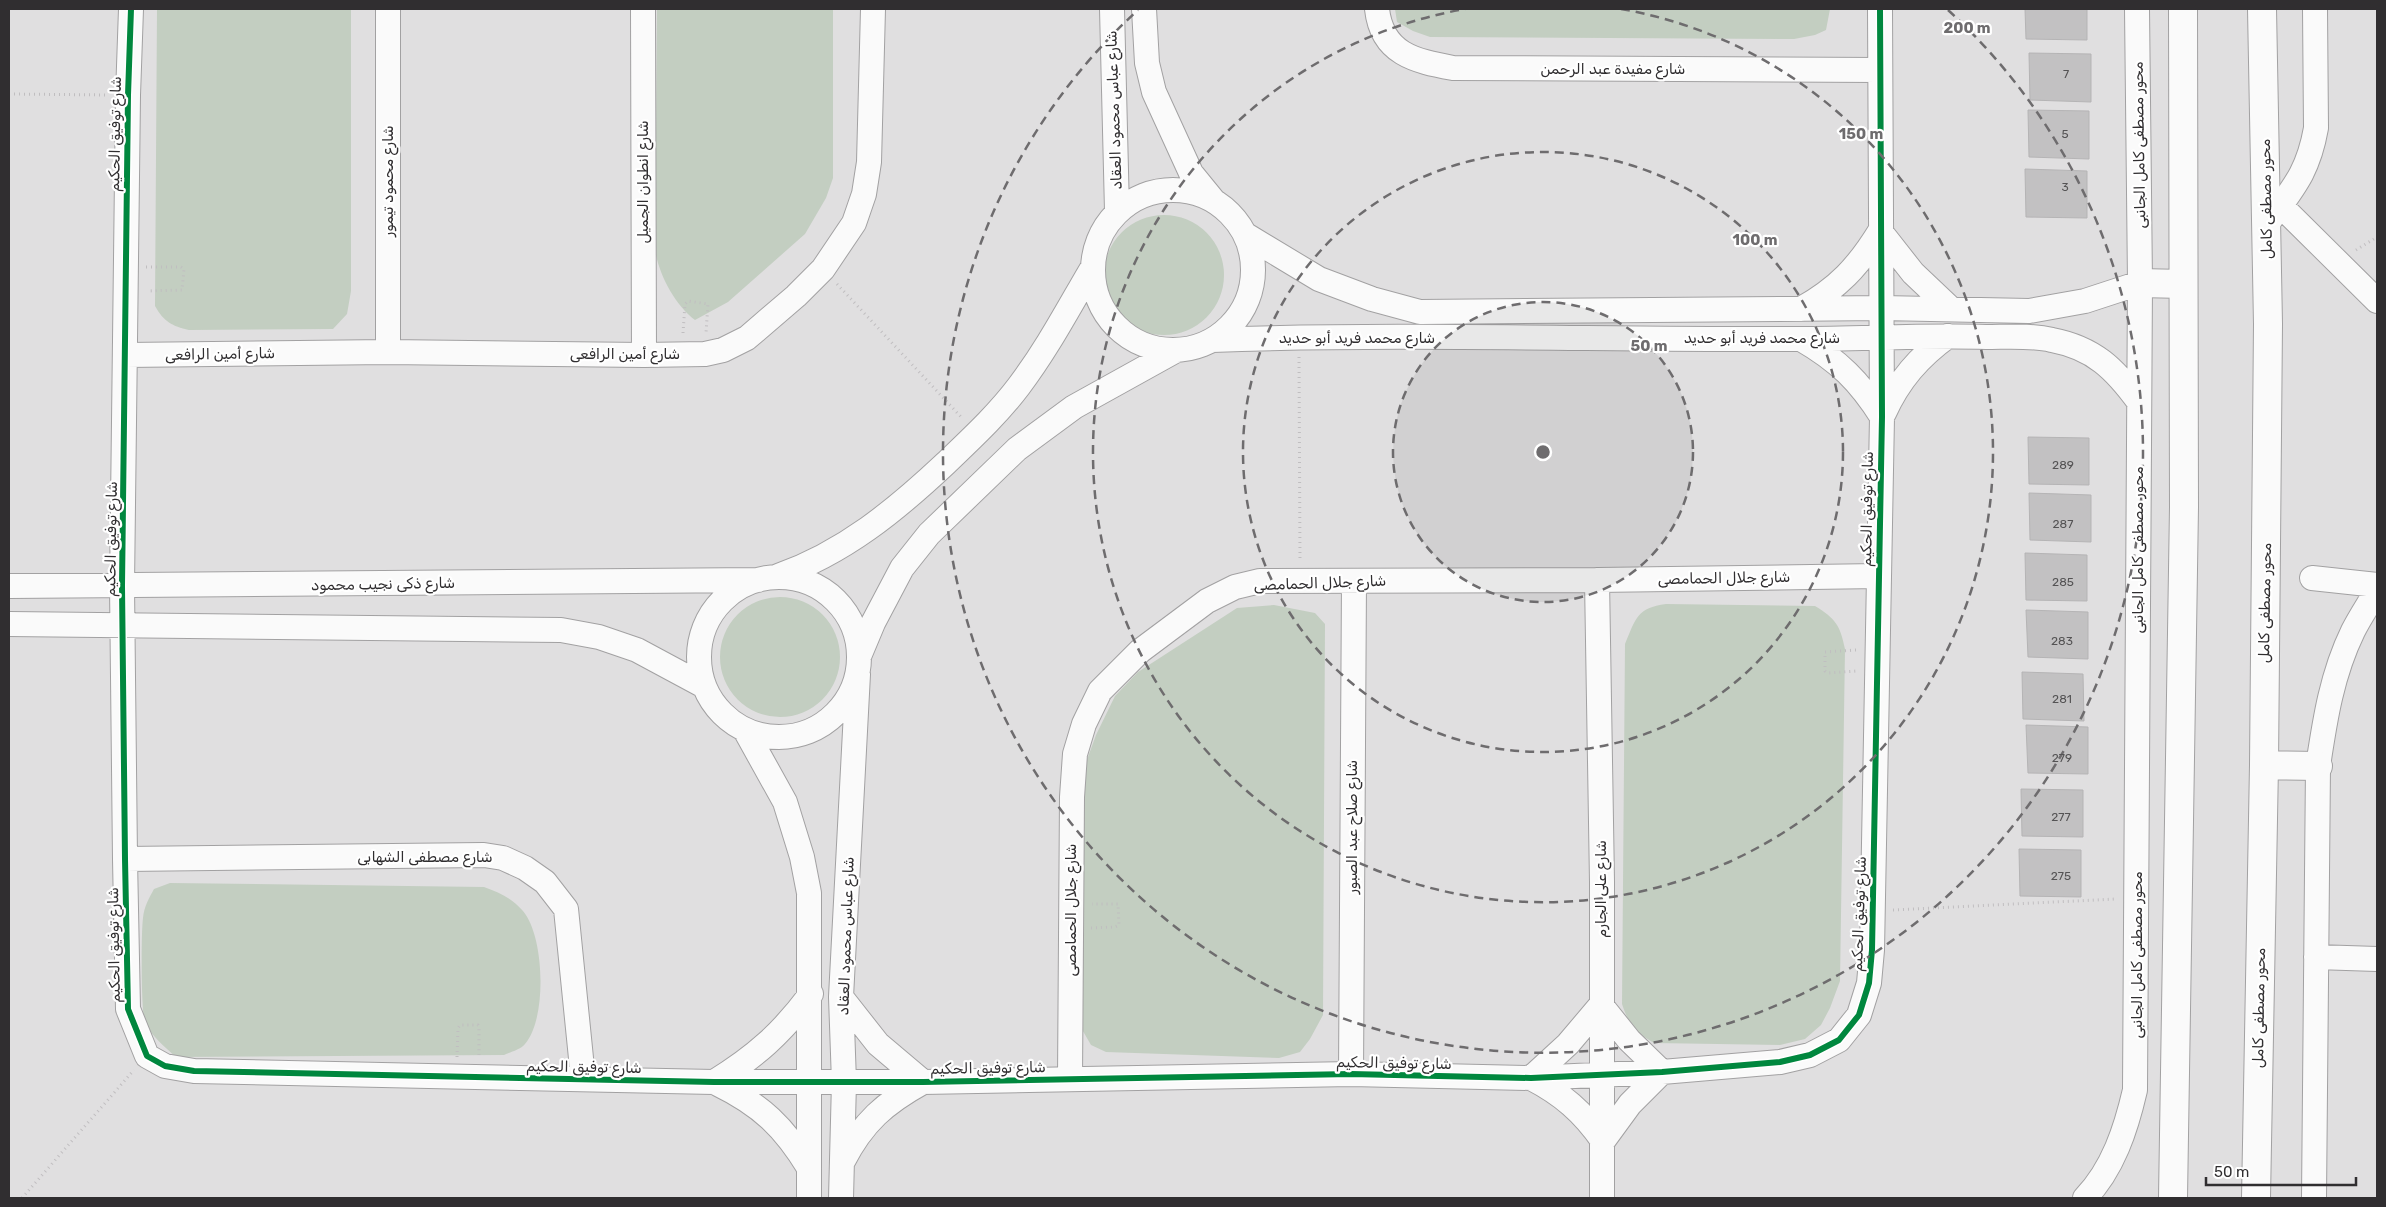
<svg xmlns="http://www.w3.org/2000/svg" width="2386" height="1207" font-family="Rubik,Cairo,sans-serif">
<style>
.green{fill:#c3cec1}
.building{fill:#c2c1c2;stroke:#b5b4b5}
.lines{fill:none;stroke-linecap:round;stroke-linejoin:round}
.minor-casing{stroke:#a2a1a2;stroke-width:26}
.major-casing{stroke:#a2a1a2;stroke-width:30}
.path{stroke:#c0bec0;stroke-width:3;stroke-dasharray:1 4;stroke-linecap:butt}
.minor{stroke:#fafafa;stroke-width:24}
.major{stroke:#fafafa;stroke-width:28}
.cycleway-casing{stroke:#fff;stroke-width:9}
.cycleway{stroke:#00873e;stroke-width:6}
.ring{fill:none;stroke:#6e6c6e;stroke-width:2.5;stroke-dasharray:9 6}
.labels{text-anchor:middle;stroke-width:4.5;stroke-linejoin:round;paint-order:stroke}
.number-label{font-size:12px;fill:#545354}
.street-label{font-size:15px;fill:#302e30;stroke:#fff}
.centre{fill:#6e6c6e;stroke:#fff;stroke-width:2.5}
.ring-label{font-size:15px;text-anchor:middle;font-weight:bold;fill:#6e6c6e;stroke:#fff;stroke-width:4.5;stroke-linejoin:round;paint-order:stroke}
</style>
<rect width="100%" height="100%" fill="#e0dfe0"/>
<!-- green -->
<path class="green" d="M 157,9 L 351,9 L 351,291 L 347,314 L 333,329 L 189,330 C 172,326 164,322 155,306 Z
M 657,9 L 833,9 L 833,178 L 826,198 L 805,234 L 728,302 L 695,320 C 675,305 659,275 655,250 Z
M 1395,9 L 1830,9 L 1826,30 L 1815,35 L 1794,39 L 1430,37 L 1413,31 L 1397,22 Z
M1104 275a60 60 0 1 1 120 0a60 60 0 1 1-120 0Z
M720 657a60 60 0 1 1 120 0a60 60 0 1 1-120 0Z
M 1666,604 L 1815,606 C 1836,619 1840,625 1845,649 L 1840,981 L 1830,1008 L 1821,1025 L 1805,1039 L 1780,1045 L 1654,1043 C 1636,1033 1628,1023 1622,1004 L 1625,644 C 1636,618 1637,608 1666,604 Z
M 1274,605 L 1315,613 L 1325,624 L 1323,1015 L 1310,1039 L 1300,1052 L 1279,1058 L 1106,1052 L 1091,1045 L 1080,1026 L 1084,768 L 1096,735 L 1115,696 L 1138,672 L 1237,608 Z
M 170,883 L 484,887 C 500,893 512,898 523,911 C 545,937 547,1019 525,1044 C 520,1050 510,1052 504,1055 L 176,1057 C 165,1047 151,1036 145,1022 C 141,1013 141,932 143,918 C 144,907 149,898 154,889 Z"/>
<!-- building -->
<path class="building" d="M 2025,9 L 2087,9 L 2087,40 L 2026,39 Z
M 2029,53 L 2091,54 L 2091,102 L 2030,100 Z
M 2028,110 L 2089,111 L 2089,159 L 2029,157 Z
M 2025,169 L 2087,171 L 2087,218 L 2026,217 Z
M 2028,437 L 2089,438 L 2089,485 L 2029,484 Z
M 2029,493 L 2091,495 L 2091,542 L 2030,540 Z
M 2025,553 L 2087,555 L 2087,601 L 2026,600 Z
M 2026,610 L 2088,612 L 2088,659 L 2028,657 Z
M 2022,672 L 2083,674 L 2084,721 L 2023,719 Z
M 2026,725 L 2088,727 L 2088,774 L 2028,773 Z
M 2021,789 L 2083,790 L 2083,837 L 2022,836 Z
M 2019,849 L 2081,850 L 2081,897 L 2020,896 Z"/>
<g class="lines">
<defs>
<path id="minor" d="M 131,9 L 128,95 L 122,586 L 125,859 L 128,1009 L 147,1056 L 165,1066 L 194,1071 L 714,1082 L 923,1082 L 1351,1074 L 1531,1078 L 1662,1072 L 1780,1062 L 1810,1055 L 1839,1040 L 1859,1015 L 1869,983 L 1872,950 L 1882,417 L 1880,9
M 388,9 L 388,352
M 643,9 L 644,355
M 1112,9 L 1117,211
M 1144,9 L 1147,63 L 1154,92 L 1191,173 L 1213,200
M 1377,9 C 1382,54 1415,61 1453,68 L 1879,70
M1093 270a80 80 0 1 1 160 0a80 80 0 1 1-160 0Z
M 2270,195 L 2377,301
M 2267,224 C 2293,188 2308,173 2316,128 L 2315,9
M 1246,235 L 1319,279 L 1372,299 L 1420,312 L 1882,308 L 2029,311 L 2085,301 L 2140,283
M 1801,309 C 1838,288 1858,267 1880,231 L 1913,273 L 1951,309
M 1801,339 C 1839,361 1859,381 1882,417
M 1212,340 C 1408,333 1604,340 1800,339 C 1862,339 1924,335 1986,337 C 2007,337 2031,335 2052,340 C 2094,348 2115,369 2139,402
M 126,355 L 388,352 L 644,355 L 705,354 L 723,350 L 747,338 L 796,296 L 823,269 L 854,223 L 864,194 L 869,162 L 873,9
M 1884,413 C 1899,380 1919,357 1948,336
M 778,576 C 844,553 896,510 946,463 C 972,438 998,414 1019,386 C 1047,349 1068,309 1091,270
M699 657a80 80 0 1 1 160 0a80 80 0 1 1-160 0Z
M 2312,578 L 2377,585
M 1597,580 L 1602,882 L 1602,1198
M 9,586 L 758,580
M 9,624 L 561,630 L 599,637 L 637,650 L 704,686
M 860,654 L 873,623 L 902,568 L 929,534 L 1017,449 L 1074,407 L 1175,351
M 745,730 L 785,802 L 802,857 L 809,893 L 809,1198
M 125,859 L 484,855 L 503,858 L 525,868 L 545,882 L 566,909 L 583,1078
M 2316,957 L 2377,959
M 841,997 L 878,1044 L 923,1082 C 885,1103 863,1122 843,1161
M 1601,1005 L 1629,1040 L 1662,1072 L 1630,1104 L 1603,1141 C 1583,1112 1562,1094 1531,1078 L 1568,1044 Z
M 1351,1074 L 1354,581
M 1070,1078 L 1072,797 L 1075,754 L 1084,724 L 1100,691 L 1140,651 L 1207,601 L 1235,587 L 1260,581 L 1597,580 L 1878,576
M 714,1082 C 755,1057 782,1033 811,994
M 718,1084 C 761,1105 784,1127 809,1168
M 841,1198 L 844,1082 L 841,997 L 858,674
M 2085,1198 C 2113,1169 2126,1129 2135,1090 L 2140,283 L 2137,9
M 2314,1198 L 2318,766 C 2325,719 2332,674 2353,631 C 2360,617 2369,604 2377,590"/>
<path id="major" d="M 2140,283 L 2183,284
M 2264,765 L 2318,766
M 2173,1198 L 2184,507 L 2183,9
M 2256,1198 L 2264,765 L 2268,324 L 2262,9"/>
</defs>
<!-- minor casing -->
<use href="#minor" class="minor-casing"/>
<!-- major casing -->
<use href="#major" class="major-casing"/>
<!-- path -->
<path class="path" d="M 9,94 L 108,95
M 2356,250 L 2377,237
M 146,267 L 181,267 L 184,269 L 182,290 L 147,291
M 837,284 L 963,419
M 683,333 L 685,304 L 688,301 L 708,304 L 706,333
M 1299,357 L 1300,561
M 1856,650 L 1825,652 L 1825,671 L 1828,673 L 1857,671
M 1893,910 L 2116,899
M 1091,928 L 1115,927 L 1119,925 L 1118,904 L 1092,904
M 457,1057 L 458,1028 L 460,1025 L 478,1025 L 479,1027 L 479,1055
M 22,1198 L 134,1070"/>
<!-- minor -->
<use href="#minor" class="minor"/>
<!-- major -->
<use href="#major" class="major"/>
<defs>
<path id="cycleway" d="M 131,9 L 128,95 L 122,586 L 125,859 L 128,1009 L 147,1056 L 165,1066 L 194,1071 L 714,1082 L 923,1082 L 1351,1074 L 1531,1078 L 1662,1072 L 1780,1062 L 1810,1055 L 1839,1040 L 1859,1015 L 1869,983 L 1872,950 L 1882,417 L 1880,9"/>
</defs>
<!-- cycleway casing -->
<use href="#cycleway" class="cycleway-casing"/>
<!-- cycleway -->
<use href="#cycleway" class="cycleway"/>
</g>
<!-- distance rings -->
<circle cx="1543" cy="452" r="150" fill="#6e6c6e" fill-opacity=".12"/>
<g class="ring">
<circle cx="1543" cy="452" r="150"/>
<circle cx="1543" cy="452" r="300"/>
<path d="M1621 9A450 450 0 1 1 1465 9"/>
<path d="M1948 10A600 600 0 1 1 1138 10"/>
</g>
<g class="labels">
<!-- number labels -->
<g class="number-label">
<text x="2066" y="78">7</text>
<text x="2065" y="138">5</text>
<text x="2065" y="191">3</text>
<text x="2063" y="469">289</text>
<text x="2063" y="528">287</text>
<text x="2063" y="586">285</text>
<text x="2062" y="645">283</text>
<text x="2062" y="703">281</text>
<text x="2062" y="762">279</text>
<text x="2061" y="821">277</text>
<text x="2061" y="880">275</text>
</g>
<!-- street labels -->
<g class="street-label">
<text x="1613" y="74">شارع مفيدة عبد الرحمن</text>
<text transform="translate(1114 110) rotate(-92)" y="5">شارع عباس محمود العقاد</text>
<text transform="translate(115 134) rotate(-89)" y="5">شارع توفيق الحكيم</text>
<text transform="translate(2139 145) rotate(-91)" y="5">محور مصطفى كامل الجانبى</text>
<text transform="translate(388 181) rotate(-90)" y="5">شارع محمود تيمور</text>
<text transform="translate(643 182) rotate(-90)" y="5">شارع انطوان الجميل</text>
<text transform="translate(2266 199) rotate(-91)" y="5">محور مصطفى كامل</text>
<text x="1357" y="343">شارع محمد فريد أبو حديد</text>
<text x="1762" y="343">شارع محمد فريد أبو حديد</text>
<text transform="translate(220 354) rotate(-1)" y="5">شارع أمين الرافعى</text>
<text x="625" y="359">شارع أمين الرافعى</text>
<text transform="translate(1867 509) rotate(-89)" y="5">شارع توفيق الحكيم</text>
<text transform="translate(111 539) rotate(-89)" y="5">شارع توفيق الحكيم</text>
<text transform="translate(2138 550) rotate(-90)" y="5">محور مصطفى كامل الجانبى</text>
<text transform="translate(1724 578) rotate(-1)" y="5">شارع جلال الحمامصى</text>
<text transform="translate(1320 583) rotate(-2)" y="5">شارع جلال الحمامصى</text>
<text transform="translate(383 584) rotate(-1)" y="5">شارع ذكى نجيب محمود</text>
<text transform="translate(2265 603) rotate(-89)" y="5">محور مصطفى كامل</text>
<text transform="translate(1352 827) rotate(-90)" y="5">شارع صلاح عبد الصبور</text>
<text x="425" y="862">شارع مصطفى الشهابى</text>
<text transform="translate(1601 889) rotate(-90)" y="5">شارع على الجارم</text>
<text transform="translate(1071 910) rotate(-90)" y="5">شارع جلال الحمامصى</text>
<text transform="translate(1859 914) rotate(-88)" y="5">شارع توفيق الحكيم</text>
<text transform="translate(846 936) rotate(-88)" y="5">شارع عباس محمود العقاد</text>
<text transform="translate(114 945) rotate(-91)" y="5">شارع توفيق الحكيم</text>
<text transform="translate(2137 955) rotate(-90)" y="5">محور مصطفى كامل الجانبى</text>
<text transform="translate(2259 1008) rotate(-89)" y="5">محور مصطفى كامل</text>
<text transform="translate(1394 1063) rotate(1)" y="5">شارع توفيق الحكيم</text>
<text transform="translate(584 1067) rotate(1)" y="5">شارع توفيق الحكيم</text>
<text transform="translate(988 1068) rotate(-1)" y="5">شارع توفيق الحكيم</text>
</g>
</g>
<circle cx="1543" cy="452" r="8" class="centre"/>
<g class="ring-label">
<text x="1967" y="33">200 m</text>
<text x="1861" y="139">150 m</text>
<text x="1755" y="245">100 m</text>
<text x="1649" y="351">50 m</text>
</g>
<!-- border -->
<rect width="2386" height="1207" fill="none" stroke="#302e30" stroke-width="20"/>
<!-- scale -->
<path d="M2206 1177v8h150v-8" fill="none" stroke="#302e30" stroke-width="2.5"/>
<text x="2214" y="1177" font-size="15" fill="#302e30" stroke="#ffffff" stroke-width="4" paint-order="stroke">50 m</text>
</svg>
